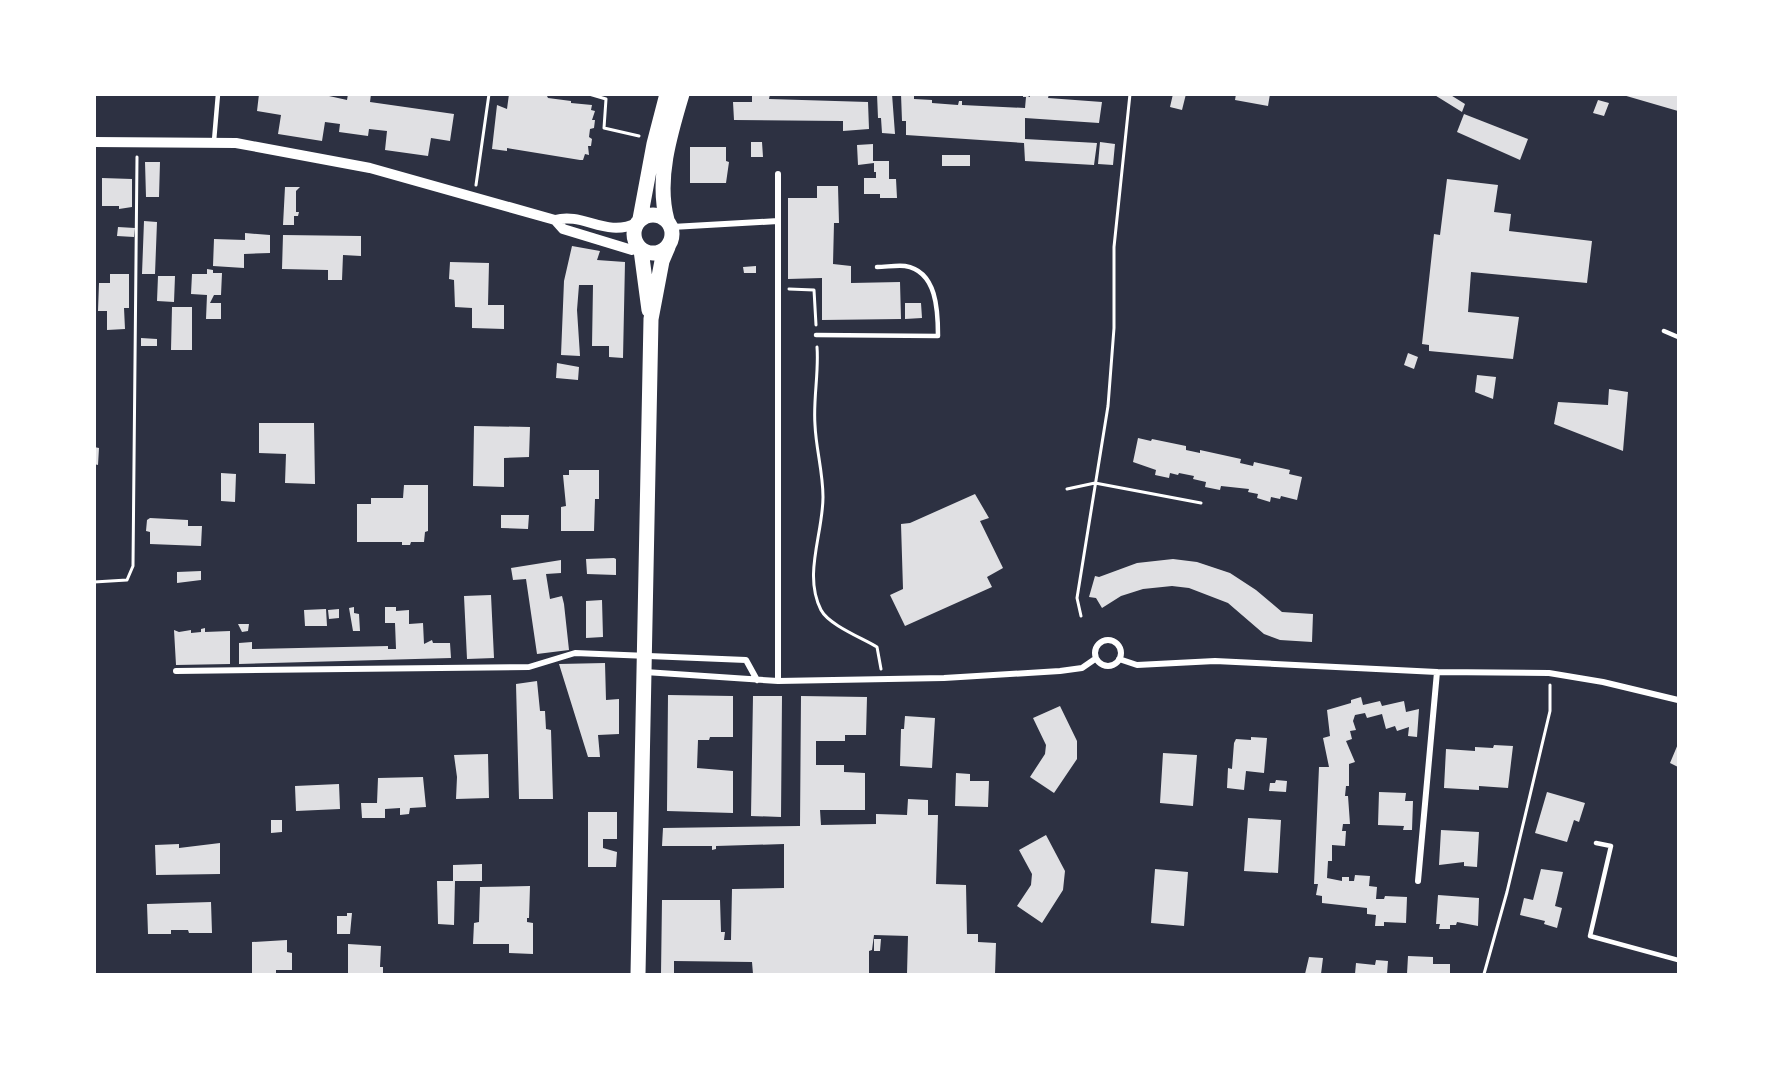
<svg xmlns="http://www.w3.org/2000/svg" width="1773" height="1069" font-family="Ubuntu,sans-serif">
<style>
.building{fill:#e0e0e3}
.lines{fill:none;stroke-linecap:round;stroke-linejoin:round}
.path{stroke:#fff;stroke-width:3}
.service{stroke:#fff;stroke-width:4.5}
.minor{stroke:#fff;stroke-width:6}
.tertiary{stroke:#fff;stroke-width:10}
.primary{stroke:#fff;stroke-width:15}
</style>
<rect width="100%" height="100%" fill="#2d3142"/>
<!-- building -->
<path class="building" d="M 259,94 L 320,94 L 347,100 L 348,94 L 371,94 L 370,102 L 454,114 L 450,141 L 431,138 L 428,156 L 385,150 L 387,131 L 369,129 L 368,136 L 339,132 L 340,124 L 325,122 L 322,141 L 278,134 L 281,115 L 257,111 Z
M 509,94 L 546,94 L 548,98 L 571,101 L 571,103 L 592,105 L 591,110 L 595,111 L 592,120 L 595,120 L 594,128 L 590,129 L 589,137 L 592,139 L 591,146 L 588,146 L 589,155 L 585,154 L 583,160 L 580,160 L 507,148 L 507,151 L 492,149 L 497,105 L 507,109 Z
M 752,94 L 770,94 L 769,99 L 868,102 L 869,129 L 843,131 L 843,121 L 734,120 L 733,102 L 752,102 Z
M 877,94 L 892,94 L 895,134 L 882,133 L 881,118 L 878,118 Z
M 901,94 L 914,94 L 914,99 L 932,100 L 932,103 L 958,105 L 959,101 L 962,101 L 962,105 L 1025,108 L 1026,97 L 1023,97 L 1023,94 L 1030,97 L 1030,94 L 1049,94 L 1048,98 L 1102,102 L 1099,123 L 1025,118 L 1025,139 L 1097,143 L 1094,165 L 1025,161 L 1024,143 L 906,135 L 906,121 L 902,121 Z
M 1173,94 L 1186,94 L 1182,110 L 1170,107 Z
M 1236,94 L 1270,94 L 1268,106 L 1235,100 Z
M 1433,94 L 1449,94 L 1465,104 L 1462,112 Z
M 1623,94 L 1678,94 L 1678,111 L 1623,95 Z
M 1598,100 L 1609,103 L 1604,116 L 1593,113 Z
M 1464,114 L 1528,139 L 1520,160 L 1457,132 Z
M 751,142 L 762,142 L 763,157 L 751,157 Z
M 1100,142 L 1115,144 L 1113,165 L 1098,164 Z
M 873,144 L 873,161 L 889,161 L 889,179 L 896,179 L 897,198 L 880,198 L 880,194 L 864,194 L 864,178 L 876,178 L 876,172 L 874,172 L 874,163 L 858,165 L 857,145 Z
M 690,147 L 726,147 L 726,161 L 729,162 L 726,183 L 690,183 Z
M 942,155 L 970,155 L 970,166 L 942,166 Z
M 145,162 L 160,162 L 159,197 L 146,197 Z
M 102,178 L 132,179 L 132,207 L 119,209 L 119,206 L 102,206 Z
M 1447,179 L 1498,185 L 1494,212 L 1511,214 L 1509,231 L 1592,241 L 1587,283 L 1471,272 L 1468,312 L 1519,317 L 1513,359 L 1429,351 L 1429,345 L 1422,344 L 1434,234 L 1440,235 Z
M 817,186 L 838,186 L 839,223 L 834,223 L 833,264 L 851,266 L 851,283 L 900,282 L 901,319 L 822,320 L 822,278 L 788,279 L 788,198 L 817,198 Z
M 285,187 L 300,187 L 296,191 L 296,212 L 299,212 L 298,216 L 294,216 L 294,225 L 283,225 Z
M 144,221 L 157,222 L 155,274 L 142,274 Z
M 118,227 L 135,228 L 134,237 L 117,236 Z
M 245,233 L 270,235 L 270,253 L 244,254 L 244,268 L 213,266 L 214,239 L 245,240 Z
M 283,235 L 361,236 L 361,256 L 343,255 L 342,280 L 328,280 L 328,270 L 282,269 Z
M 572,246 L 600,251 L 597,260 L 625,262 L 623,358 L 609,357 L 609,346 L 592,346 L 593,285 L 579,285 L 577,310 L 580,356 L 561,355 L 564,281 Z
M 450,262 L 489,263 L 488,305 L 504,305 L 504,329 L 472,328 L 472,308 L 455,307 L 454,280 L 449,279 Z
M 756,266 L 756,273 L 744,273 L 743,267 Z
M 207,269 L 213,270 L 213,273 L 222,273 L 221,295 L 214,295 L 210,303 L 221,303 L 221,319 L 206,319 L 207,295 L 191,294 L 192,274 L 207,274 Z
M 110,274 L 129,274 L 129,308 L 124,308 L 125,329 L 107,330 L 107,311 L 98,311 L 99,283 L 110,283 Z
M 158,276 L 175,276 L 174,302 L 157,301 Z
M 905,303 L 921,303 L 922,318 L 905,319 Z
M 172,307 L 192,307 L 192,350 L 171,350 Z
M 141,338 L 157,339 L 157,346 L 141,346 Z
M 1408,353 L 1418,357 L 1414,369 L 1404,365 Z
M 557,363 L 579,367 L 578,380 L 556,378 Z
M 1477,375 L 1496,377 L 1493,399 L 1475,392 Z
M 1609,389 L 1628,392 L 1623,451 L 1554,424 L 1558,402 L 1608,405 Z
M 259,423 L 314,423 L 315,484 L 285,483 L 286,454 L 259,453 Z
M 474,426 L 530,427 L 529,457 L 504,458 L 504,487 L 473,486 Z
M 1138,438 L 1151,441 L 1152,439 L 1186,446 L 1186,450 L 1200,453 L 1200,450 L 1241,459 L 1240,463 L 1253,466 L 1254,462 L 1290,470 L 1289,474 L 1302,477 L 1297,500 L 1281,496 L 1280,499 L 1271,497 L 1270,502 L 1257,498 L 1258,494 L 1248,492 L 1249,489 L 1221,486 L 1220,490 L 1205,487 L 1206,482 L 1193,479 L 1194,476 L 1179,473 L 1178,475 L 1170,473 L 1169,478 L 1155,475 L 1156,470 L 1133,462 Z
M 94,447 L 99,448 L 98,465 L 94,464 Z
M 569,470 L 599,470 L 599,499 L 595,499 L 594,531 L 561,531 L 561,507 L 566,506 L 563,475 L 569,475 Z
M 221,473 L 236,474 L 235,502 L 221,501 Z
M 404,485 L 428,485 L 428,531 L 425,532 L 424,542 L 411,542 L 410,545 L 402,545 L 402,542 L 357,542 L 357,504 L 371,504 L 371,498 L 403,498 Z
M 975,494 L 989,518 L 980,521 L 1003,568 L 987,577 L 992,587 L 905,626 L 890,595 L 903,589 L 901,524 L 910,523 Z
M 501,515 L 529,515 L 528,529 L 501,528 Z
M 150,518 L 188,520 L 188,526 L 202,526 L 201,546 L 150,544 L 150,532 L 146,531 L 147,520 Z
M 614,558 L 616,559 L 616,575 L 587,574 L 586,559 Z
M 1173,559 L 1197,562 L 1230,573 L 1256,590 L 1282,612 L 1313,614 L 1312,642 L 1280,640 L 1264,634 L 1228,603 L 1189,588 L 1172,586 L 1143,589 L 1121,596 L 1102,608 L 1096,598 L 1089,597 L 1095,576 L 1099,577 L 1137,563 Z
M 561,560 L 561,573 L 546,574 L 550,599 L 562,596 L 564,604 L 569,650 L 537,654 L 526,579 L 513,580 L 511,568 Z
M 201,571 L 201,580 L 177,583 L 177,572 Z
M 491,595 L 494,658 L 467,659 L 464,596 Z
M 602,600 L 603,637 L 586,638 L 586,601 Z
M 354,607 L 354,613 L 359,614 L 360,631 L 353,631 L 349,608 Z
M 385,607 L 396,607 L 396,611 L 409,610 L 409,624 L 423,623 L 424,644 L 432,640 L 433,643 L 450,643 L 451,658 L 239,664 L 239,643 L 252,642 L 252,649 L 388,646 L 388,649 L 396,649 L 395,623 L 385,623 Z
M 326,609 L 327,626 L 305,626 L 304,610 Z
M 339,609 L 339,618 L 329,619 L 328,610 Z
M 238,624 L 249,624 L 248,631 L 242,632 Z
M 205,628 L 205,632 L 230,631 L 230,664 L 176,665 L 174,630 L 179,632 L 191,630 L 191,633 L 201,632 L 201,629 Z
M 605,663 L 606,700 L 619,699 L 619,734 L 598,735 L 600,757 L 588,757 L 559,664 Z
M 537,681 L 540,711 L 545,711 L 546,729 L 551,730 L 553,799 L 519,799 L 516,684 Z
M 668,695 L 733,696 L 733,737 L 710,737 L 709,740 L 698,740 L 697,768 L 733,771 L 733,813 L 667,811 Z
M 753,696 L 782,696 L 781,817 L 751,816 Z
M 801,696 L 867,697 L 866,735 L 845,735 L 845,741 L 816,741 L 816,765 L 844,765 L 844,772 L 865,773 L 865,810 L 820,810 L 821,825 L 876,824 L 876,814 L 907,815 L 908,799 L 928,800 L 928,815 L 938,815 L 936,884 L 966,885 L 967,934 L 978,934 L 978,942 L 996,943 L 995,974 L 907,974 L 908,936 L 874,935 L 872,950 L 869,951 L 869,974 L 753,974 L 752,962 L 674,961 L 674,974 L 661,974 L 662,900 L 720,900 L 721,932 L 725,932 L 724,940 L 731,940 L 732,889 L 784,888 L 784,844 L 716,846 L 716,849 L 712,850 L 712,846 L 662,846 L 663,828 L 800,826 Z
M 1361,697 L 1363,705 L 1380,701 L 1382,706 L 1404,701 L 1406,712 L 1419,709 L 1417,737 L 1408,736 L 1409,727 L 1397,731 L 1395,726 L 1386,729 L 1382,714 L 1367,718 L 1365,713 L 1355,715 L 1353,721 L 1356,730 L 1350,731 L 1352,739 L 1346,741 L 1355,762 L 1349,764 L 1349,786 L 1346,786 L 1345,796 L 1348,796 L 1350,824 L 1343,824 L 1342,831 L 1346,831 L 1345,846 L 1332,845 L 1332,861 L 1328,861 L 1327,878 L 1342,881 L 1342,877 L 1349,877 L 1349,881 L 1354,881 L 1355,875 L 1370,876 L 1369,886 L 1377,887 L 1376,899 L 1384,899 L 1385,896 L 1407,897 L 1406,923 L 1384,922 L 1384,926 L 1375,926 L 1376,915 L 1367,914 L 1367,908 L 1322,903 L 1322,896 L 1316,895 L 1318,884 L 1314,884 L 1319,767 L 1329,767 L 1323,738 L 1330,736 L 1327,710 L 1351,703 L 1351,700 Z
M 1060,706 L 1077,741 L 1077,759 L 1054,793 L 1030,777 L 1045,754 L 1046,745 L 1033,718 Z
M 905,716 L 935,718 L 932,768 L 900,766 L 901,729 L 904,729 Z
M 1251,737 L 1267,738 L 1264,773 L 1246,771 L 1244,790 L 1227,788 L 1228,768 L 1232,769 L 1234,743 L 1236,739 L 1251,740 Z
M 1678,744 L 1678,767 L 1670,763 Z
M 1494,745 L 1513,746 L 1508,788 L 1479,786 L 1479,790 L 1444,788 L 1446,749 L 1475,751 L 1475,747 L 1493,748 Z
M 1163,753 L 1197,755 L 1193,806 L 1160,803 Z
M 488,754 L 489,798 L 456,799 L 457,777 L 454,755 Z
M 956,773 L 970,774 L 970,781 L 989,781 L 988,807 L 955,806 Z
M 423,777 L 426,807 L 410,808 L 409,814 L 400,815 L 400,808 L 385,809 L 385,818 L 362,818 L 361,803 L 377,803 L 378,778 Z
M 1276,780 L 1287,781 L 1286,792 L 1269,791 L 1270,783 L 1275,783 Z
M 339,784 L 340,809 L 296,811 L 295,786 Z
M 1379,792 L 1406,793 L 1405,801 L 1413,801 L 1412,830 L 1403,830 L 1404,826 L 1378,825 Z
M 1547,792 L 1585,803 L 1579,822 L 1574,820 L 1567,842 L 1535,833 Z
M 588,812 L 617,812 L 617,839 L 603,839 L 603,848 L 617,852 L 616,867 L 588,867 Z
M 1248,818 L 1281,820 L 1278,873 L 1244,871 Z
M 271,820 L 282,820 L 282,832 L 271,833 Z
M 1441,830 L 1479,832 L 1477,867 L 1464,866 L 1464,862 L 1439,865 Z
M 1046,835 L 1065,871 L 1063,890 L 1042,923 L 1017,906 L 1031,885 L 1032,874 L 1019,850 Z
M 220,843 L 220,874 L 156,875 L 155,845 L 179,844 L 179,848 Z
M 482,864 L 482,881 L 455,881 L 454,925 L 438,924 L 437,881 L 453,881 L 453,865 Z
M 1155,869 L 1188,872 L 1184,926 L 1151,923 Z
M 1541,869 L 1563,872 L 1555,906 L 1562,908 L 1557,928 L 1544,924 L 1545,921 L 1520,915 L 1524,898 L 1533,900 Z
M 530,886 L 529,918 L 527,918 L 527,922 L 533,923 L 533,954 L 509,953 L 509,944 L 473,944 L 474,923 L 479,922 L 480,887 Z
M 1438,895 L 1479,898 L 1478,926 L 1457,922 L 1456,925 L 1450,925 L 1450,929 L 1439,929 L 1440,924 L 1436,924 Z
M 211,902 L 212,933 L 189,933 L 188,930 L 171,930 L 171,934 L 148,934 L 147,904 Z
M 347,913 L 352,913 L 350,934 L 337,934 L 337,916 L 347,916 Z
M 874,939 L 881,939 L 880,951 L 874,951 Z
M 287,940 L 287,952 L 292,953 L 292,970 L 276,970 L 276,974 L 252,974 L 252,942 Z
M 348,944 L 381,946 L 380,967 L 383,967 L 383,974 L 348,974 Z
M 1408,956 L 1433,957 L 1433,964 L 1450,964 L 1450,974 L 1407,974 Z
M 1309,957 L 1323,958 L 1321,974 L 1305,974 Z
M 1376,960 L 1388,961 L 1387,974 L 1355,974 L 1356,963 L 1375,965 Z"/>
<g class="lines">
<!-- path -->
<path class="path" d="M 589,94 L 606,99 L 604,128 L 639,136
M 476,185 L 489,94
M 789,289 L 814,290 L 816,325
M 817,347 C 819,373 813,399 815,425 C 816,449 823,472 823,497 C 823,534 803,575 821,610 C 829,625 862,638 877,647 L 881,669
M 1067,489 L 1095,483 L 1201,503
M 94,582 L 127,580 L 133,566 L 137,157
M 1081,616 L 1077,598 L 1108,406 L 1114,328 L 1114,247 L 1130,94
M 1484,974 L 1507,892 L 1550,711 L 1550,685"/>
<!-- service -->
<path class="service" d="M 214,141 L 218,94
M 1664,331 L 1678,337
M 816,335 L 938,336 C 938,311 937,271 905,266 C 896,265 886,267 877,267
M 1596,843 L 1611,846 L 1590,936 L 1678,960"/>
<!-- minor -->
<path class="minor" d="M 778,174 L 778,681
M 672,227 L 778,221
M1095 653a13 13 0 1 1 26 0a13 13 0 1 1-26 0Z
M 1119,659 L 1137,665 L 1215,661 L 1437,672 L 1549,673 L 1603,682 L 1678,700
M 176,671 L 529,667 L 575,653 L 746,660 L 757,680
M 645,672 L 778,681 L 944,678 L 1060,671 L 1082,668 L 1095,659
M 1418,881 L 1437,672"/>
<!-- tertiary -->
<path class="tertiary" d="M 94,142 L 236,143 L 370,168 L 555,220 C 584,212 605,238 637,223
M 555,220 L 563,229 L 632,250 L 639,247"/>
<!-- primary -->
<path class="primary" d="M634 234a19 19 0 1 1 38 0a19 19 0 1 1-38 0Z
M 640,219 L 654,144 L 667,94
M 667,220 C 656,180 670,134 682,94
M 641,250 L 649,310
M 638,974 L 651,319 L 662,261 L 668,247"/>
</g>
<!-- border -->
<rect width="1773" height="1069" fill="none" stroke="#ffffff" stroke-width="192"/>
</svg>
